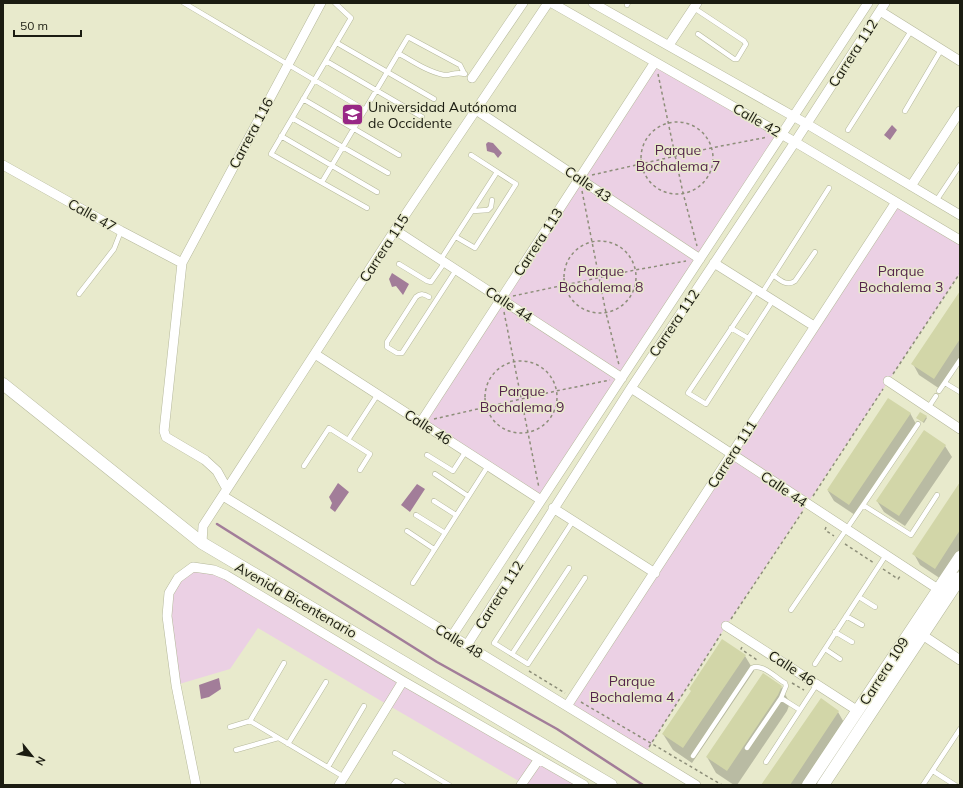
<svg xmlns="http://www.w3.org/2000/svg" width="963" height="788" font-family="Mulish,sans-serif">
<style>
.green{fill:#ebd0e4}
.water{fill:#a27d99}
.shadow{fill:#0003}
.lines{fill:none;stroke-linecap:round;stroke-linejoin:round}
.stream{stroke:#a27d99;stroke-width:2.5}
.building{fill:#d2d6a8}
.lane-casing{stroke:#b5b89b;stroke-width:5.5}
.street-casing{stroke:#b5b89b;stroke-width:10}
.secondary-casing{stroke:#b5b89b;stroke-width:13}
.path{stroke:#8d8e79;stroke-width:1.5;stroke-dasharray:3 3;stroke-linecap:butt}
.lane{stroke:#fff;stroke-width:4.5}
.street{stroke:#fff;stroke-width:9}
.secondary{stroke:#fff;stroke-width:12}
.labels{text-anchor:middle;stroke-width:3;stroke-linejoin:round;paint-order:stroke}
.street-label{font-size:14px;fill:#1b1c11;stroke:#e8eacc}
.poi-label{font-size:14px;fill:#1b1c11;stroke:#e8eacc;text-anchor:start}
.park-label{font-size:14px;fill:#56254d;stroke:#e8eacc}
</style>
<rect width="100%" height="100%" fill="#e8eacc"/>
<!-- green -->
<path class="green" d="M 655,62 L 782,135 L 541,500 L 421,422 Z
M 896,202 L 960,240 L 960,273 L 726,626 L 645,754 L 567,706 Z
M 193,567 L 214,570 L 584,785 L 521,785 L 522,783 L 388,705 L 258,628 L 230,669 L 176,685 L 169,593 Z"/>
<!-- water -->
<path class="water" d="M 892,125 L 897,130 L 890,140 L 884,135 Z
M 488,142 L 493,143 L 502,153 L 498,158 L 494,153 L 487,151 L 486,144 Z
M 392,273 L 409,284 L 403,295 L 396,286 L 392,287 L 389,279 Z
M 338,483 L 349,492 L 335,512 L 330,508 L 332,503 L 329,497 Z
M 417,484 L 425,489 L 410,512 L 401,505 Z
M 219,678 L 221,689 L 209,697 L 201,699 L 199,685 Z"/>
<!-- shadow -->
<path class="shadow" d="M 960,293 L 960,359 L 940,389 L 919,375 L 913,364 Z
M 910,413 L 916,424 L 855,515 L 834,501 L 828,491 Z
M 926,417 L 927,418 L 924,423 L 917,418 Z
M 924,432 L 945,446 L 952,457 L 905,526 L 884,512 L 877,501 Z
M 960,483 L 960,550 L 941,579 L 920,565 L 914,554 Z
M 745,656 L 754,671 L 692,763 L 673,750 L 663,734 L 692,692 Z
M 781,687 L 790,703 L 787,711 L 737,785 L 734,785 L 716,773 L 707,757 Z
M 838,712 L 846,726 L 807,785 L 762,785 Z"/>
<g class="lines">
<!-- stream -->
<path class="stream" d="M 217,524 L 437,662 L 557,729 L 643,785"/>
</g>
<!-- building -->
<path class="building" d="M 960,291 L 960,339 L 934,379 L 911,364 Z
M 888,398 L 911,413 L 849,505 L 827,490 Z
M 920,412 L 927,416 L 923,422 L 916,418 Z
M 924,430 L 946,445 L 899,516 L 876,501 Z
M 960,482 L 960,530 L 935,569 L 912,554 Z
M 722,639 L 746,655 L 683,748 L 662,734 L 691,691 L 689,689 Z
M 763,673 L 782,686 L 778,695 L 727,771 L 706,757 Z
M 821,698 L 839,711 L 790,785 L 761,785 Z"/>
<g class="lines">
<defs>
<path id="lane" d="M 184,3 L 365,110
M 335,3 L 351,18 L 271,154 L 367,208
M 627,5 L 628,3
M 694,8 L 744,41 L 746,44 L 737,59 L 734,59 L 698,34
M 337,43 L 434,99
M 398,53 C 412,61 428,72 444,75 C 451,76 454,71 465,74
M 326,61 L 422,117
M 303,99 L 399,155
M 905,111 L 941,50
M 292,118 L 388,173
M 848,130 L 911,31
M 281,136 L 377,192
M 322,182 L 408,37 L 460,65 L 464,73
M 936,201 L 960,165
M 473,211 L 488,210 L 491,207 L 492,200
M 456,237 L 475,248 L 516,184 L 471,155
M 441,259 L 497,172
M 399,264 L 427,281 L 431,282 L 445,262
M 773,275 C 780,280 787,287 795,281 L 815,252
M 757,290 L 688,393 L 706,404 L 773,300
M 762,293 L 829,188
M 79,294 L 114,249 L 121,231
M 429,297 C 424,294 421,293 416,297 L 387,342 L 387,347 L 397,353 L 402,353 L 456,270
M 731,328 L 748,338
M 945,383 L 960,392
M 939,391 L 960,360
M 928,408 L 936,396
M 918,424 L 863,505 L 911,535 L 937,495
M 348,440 L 378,394
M 427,455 L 453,471 L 466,451
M 304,466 L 329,428 L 370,454 L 360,470
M 435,474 L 468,496
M 434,501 L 456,515
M 416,515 L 445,533
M 573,521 L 494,643 L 528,664 L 585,578
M 407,531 L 434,549
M 413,583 L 488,466
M 859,597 L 875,607
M 791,610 L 863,505
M 846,616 L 862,625
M 835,632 L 852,642
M 825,649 L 840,659
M 512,654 L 569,568
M 284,663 L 250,721 L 344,777
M 815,664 L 886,555
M 781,698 L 800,710
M 230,727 L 250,721
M 288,744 L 326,682
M 236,750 L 278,738
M 395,753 L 449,785
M 693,756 L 752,668 C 762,663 776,678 785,683 L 786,686 L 781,698 L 747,748
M 766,762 L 817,684
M 328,767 L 364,706
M 933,771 L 955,785
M 393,785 L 396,781 L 403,785
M 923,785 L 960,729"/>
<path id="street" d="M 552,3 L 795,142 L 960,240
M 593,3 L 807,124 L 960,215
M 880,11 L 960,61
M 669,45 L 697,3
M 472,78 L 523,3
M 476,110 L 700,259
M 3,165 L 121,231 L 182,263
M 911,186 L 960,111
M 395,230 L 622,378
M 714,263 L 814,326
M 315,354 L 541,500
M 888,381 L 960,429
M 631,388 L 938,589
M 421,422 L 655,62
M 227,489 L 217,471 L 205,460 L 166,437 L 164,431 L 182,263 L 321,3
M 223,496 L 696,785
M 553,508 L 655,573
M 202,543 L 203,526 L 395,230 L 548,3
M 726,626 L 858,711
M 918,632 L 960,660
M 452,636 L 868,3
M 467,645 L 631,388 L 795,142 L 885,3
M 567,706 L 896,202
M 196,785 L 176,685 L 167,616 L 169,593 L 178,578 L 193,567 L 214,570 L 226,575 L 403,681 L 584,785
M 339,785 L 403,681
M 521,785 L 539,759"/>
<path id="secondary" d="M 3,384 L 202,543 L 611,785
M 808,785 L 960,557
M 823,785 L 960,578"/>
</defs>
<!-- lane casing -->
<use href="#lane" class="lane-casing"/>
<!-- street casing -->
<use href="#street" class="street-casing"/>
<!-- secondary casing -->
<use href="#secondary" class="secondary-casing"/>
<!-- path -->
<path class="path" d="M 658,74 L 683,193 L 697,246
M641 158a36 36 0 1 1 72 0a36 36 0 1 1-72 0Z
M 592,175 L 711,148 L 768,137
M 582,191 L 606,313 L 619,365
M564 277a36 36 0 1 1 72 0a36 36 0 1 1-72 0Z
M 513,296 L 635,270 L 686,261
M 504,312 L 539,488
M485 397a36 36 0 1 1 72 0a36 36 0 1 1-72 0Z
M 893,374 L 960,273
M 434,419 L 556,391 L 610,380
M 813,496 L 883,389
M 826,527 L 825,530 L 834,536
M 845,544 L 874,563
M 883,569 L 898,579 L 901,575
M 731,619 L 803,511
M 742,647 L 741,649 L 757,660
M 529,671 L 565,693
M 792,683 L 804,690
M 581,702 L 722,785
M 649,747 L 721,634"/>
<!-- lane -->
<use href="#lane" class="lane"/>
<!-- street -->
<use href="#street" class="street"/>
<!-- secondary -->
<use href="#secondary" class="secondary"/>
</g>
<!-- icons -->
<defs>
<symbol id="university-square" viewBox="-11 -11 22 22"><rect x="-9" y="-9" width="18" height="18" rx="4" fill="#982786" stroke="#e8eacc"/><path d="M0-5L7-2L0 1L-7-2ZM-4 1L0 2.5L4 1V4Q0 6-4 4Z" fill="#fff"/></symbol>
</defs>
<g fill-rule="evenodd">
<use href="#university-square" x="340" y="102" width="25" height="25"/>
</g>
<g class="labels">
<!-- street labels -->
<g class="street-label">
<text transform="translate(853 53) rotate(-57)" y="5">Carrera 112</text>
<text transform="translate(757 120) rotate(30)" y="5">Calle 42</text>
<text transform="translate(251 133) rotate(-62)" y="5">Carrera 116</text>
<text transform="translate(588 184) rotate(34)" y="5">Calle 43</text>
<text transform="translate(92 215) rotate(29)" y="5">Calle 47</text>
<text transform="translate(538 242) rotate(-57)" y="5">Carrera 113</text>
<text transform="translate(384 248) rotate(-57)" y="5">Carrera 115</text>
<text transform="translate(509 304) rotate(33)" y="5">Calle 44</text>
<text transform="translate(674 323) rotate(-56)" y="5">Carrera 112</text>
<text transform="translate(428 427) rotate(33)" y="5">Calle 46</text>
<text transform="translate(732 454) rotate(-57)" y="5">Carrera 111</text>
<text transform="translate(784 489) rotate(34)" y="5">Calle 44</text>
<text transform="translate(499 595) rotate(-58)" y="5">Carrera 112</text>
<text transform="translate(296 600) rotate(30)" y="5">Avenida Bicentenario</text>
<text transform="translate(459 641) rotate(31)" y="5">Calle 48</text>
<text transform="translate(792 668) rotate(33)" y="5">Calle 46</text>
<text transform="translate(884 671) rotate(-57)" y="5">Carrera 109</text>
</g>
<!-- poi labels -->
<g class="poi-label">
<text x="368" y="112">Universidad Autónoma<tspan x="368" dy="16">de Occidente</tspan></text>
</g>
<!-- park labels -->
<g class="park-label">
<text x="678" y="155">Parque<tspan x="678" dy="16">Bochalema 7</tspan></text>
<text x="601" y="276">Parque<tspan x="601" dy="16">Bochalema 8</tspan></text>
<text x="901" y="276">Parque<tspan x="901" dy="16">Bochalema 3</tspan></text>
<text x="522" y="396">Parque<tspan x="522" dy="16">Bochalema 9</tspan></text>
<text x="632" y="686">Parque<tspan x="632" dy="16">Bochalema 4</tspan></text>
</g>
</g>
<!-- border -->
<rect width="963" height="788" fill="none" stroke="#1b1c11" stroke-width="8"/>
<!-- north arrow -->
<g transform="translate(32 756) rotate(120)" stroke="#e8eacc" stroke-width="3" paint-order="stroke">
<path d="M0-3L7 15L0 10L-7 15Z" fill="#1b1c11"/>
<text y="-6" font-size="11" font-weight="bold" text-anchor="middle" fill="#1b1c11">N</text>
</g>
<!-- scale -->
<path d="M14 30v6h67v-6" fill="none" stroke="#1b1c11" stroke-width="2"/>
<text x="20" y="30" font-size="12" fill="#1b1c11" stroke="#e8eacc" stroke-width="3" paint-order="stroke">50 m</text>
</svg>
